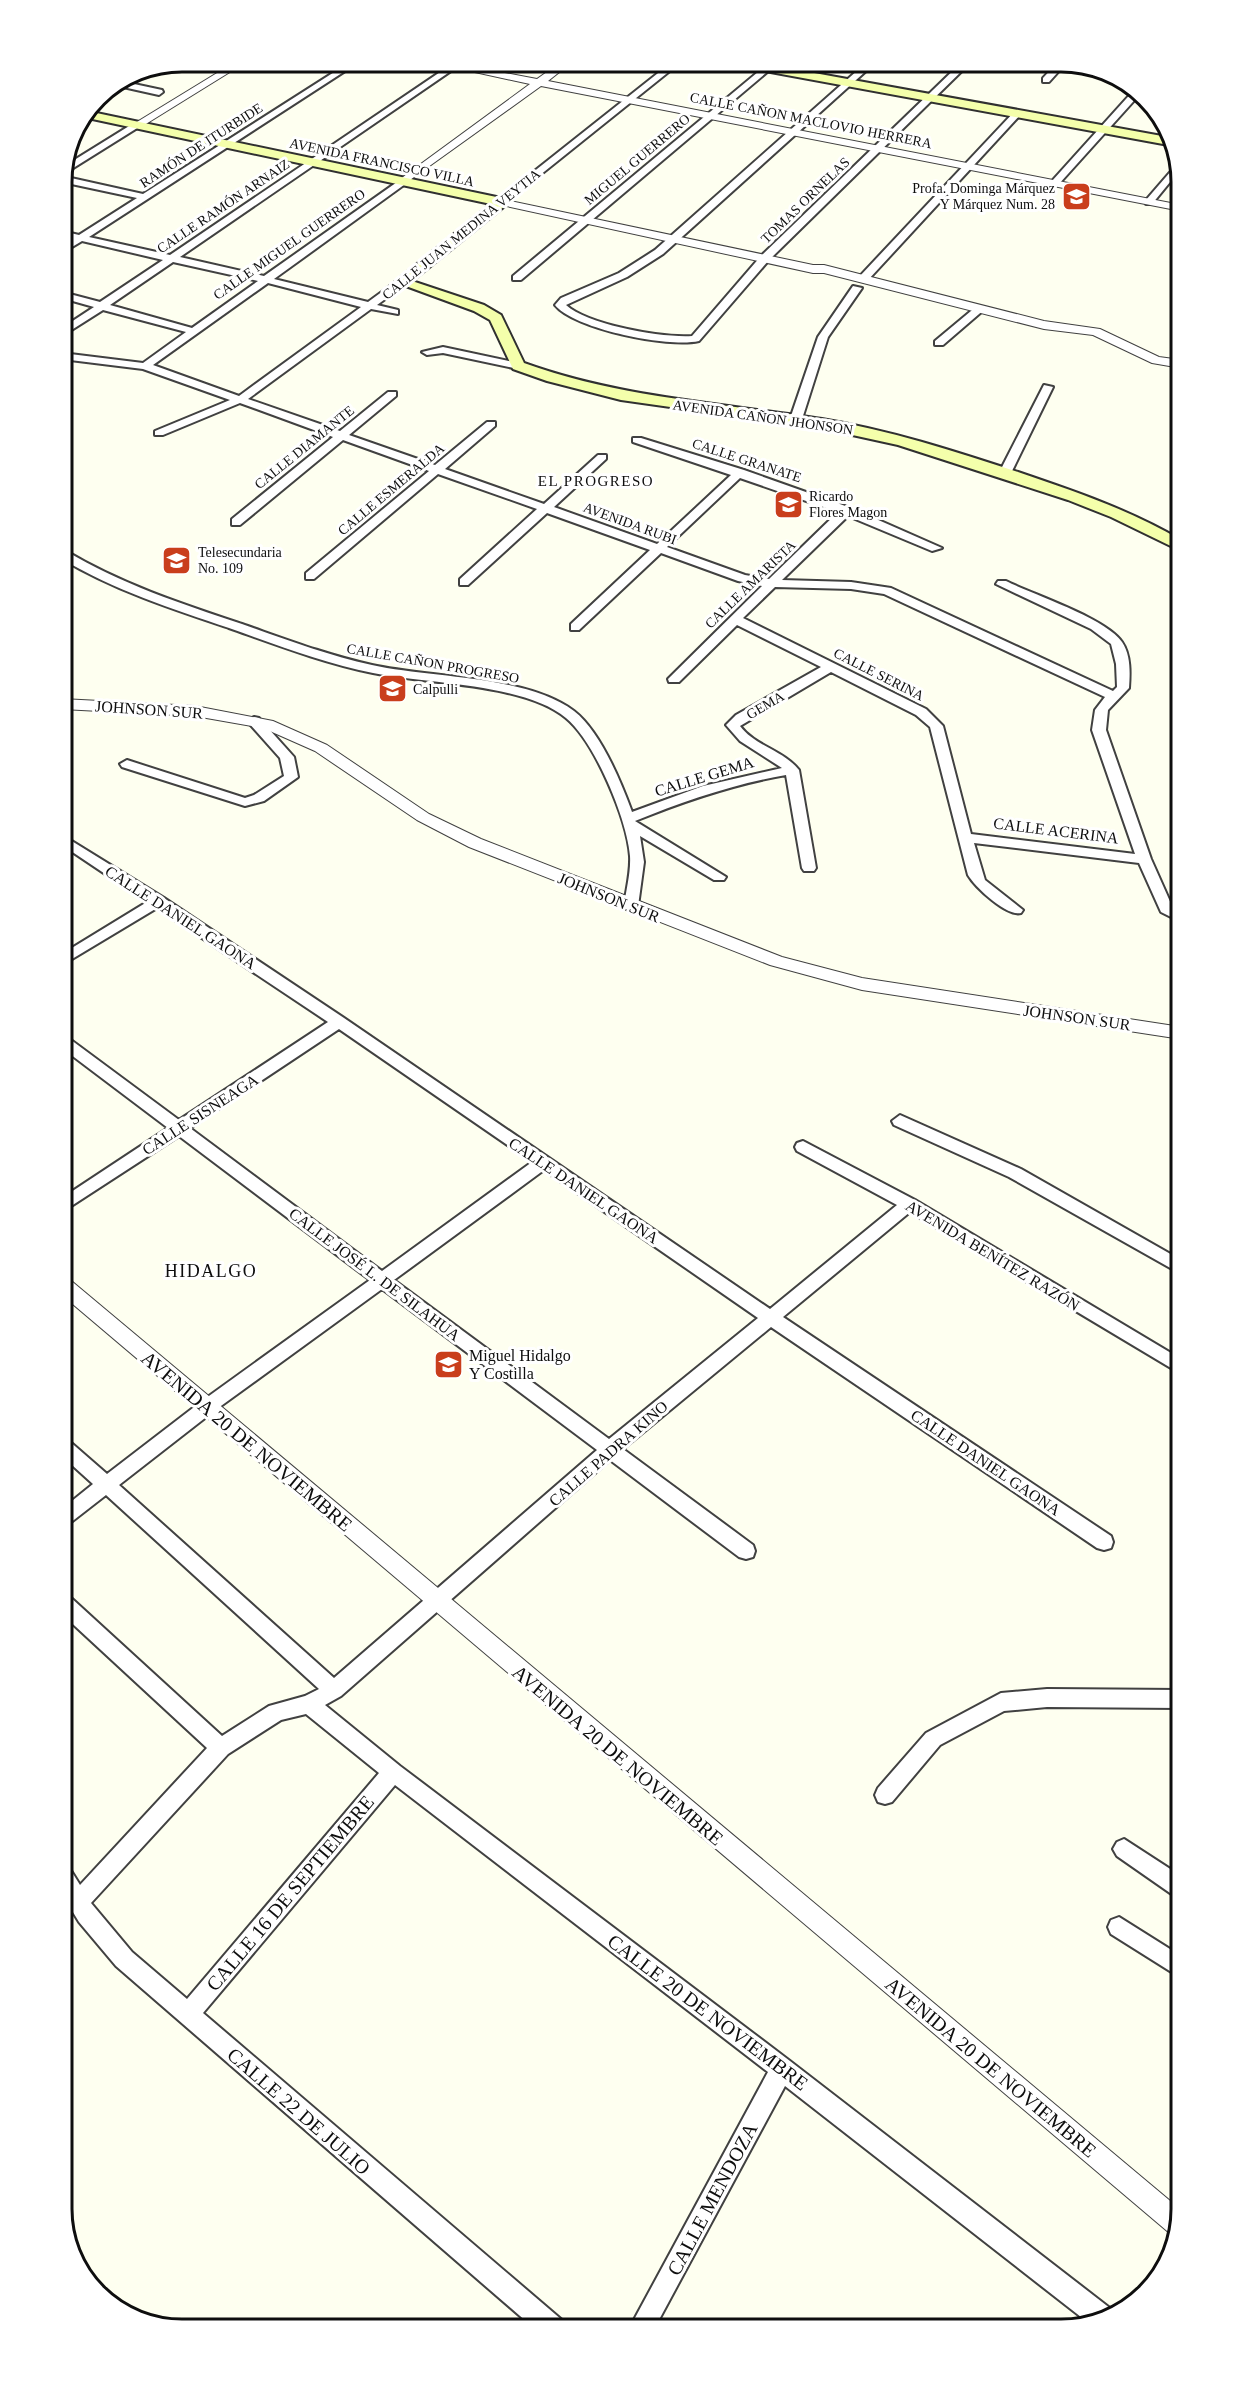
<svg xmlns="http://www.w3.org/2000/svg" width="1243" height="2391" font-family="Georgia,serif">
<style>
.lines{fill:none;stroke-linecap:round;stroke-linejoin:round}
.minor-casing{stroke:#414141;stroke-width:4}
.tertiary-casing{stroke:#414141;stroke-width:2}
.secondary-casing{stroke:#303030;stroke-width:4}
.minor{fill:#fff;fill-rule:evenodd}
.tertiary{fill:#fff;fill-rule:evenodd}
.secondary{fill:#f4ffab;fill-rule:evenodd}
.labels{text-anchor:middle;stroke-width:6;stroke-linejoin:round;paint-order:stroke}
.far-street-label{font-size:14px;fill:#0e0e0e;stroke:#fff}
.far-poi-label{font-size:14px;fill:#0e0e0e;stroke:#fff;text-anchor:start}
.far-neighbourhood-label{font-size:15px;letter-spacing:1.5px;fill:#0e0e0e;stroke:#fff}
.street-label{font-size:16px;fill:#0e0e0e;stroke:#fff}
.poi-label{font-size:16px;fill:#0e0e0e;stroke:#fff;text-anchor:start}
.neighbourhood-label{font-size:18px;letter-spacing:1.5px;fill:#0e0e0e;stroke:#fff}
.near-street-label{font-size:20px;fill:#0e0e0e;stroke:#fff}
.rim{fill:none;stroke:#0e0e0e;stroke-width:3}
</style>
<rect width="100%" height="100%" fill="#fefff0"/>
<g class="lines">
<defs>
<path id="minor" d="M 350,62 L 359,62 L 89,237 L 170,255 L 455,62 L 464,62 L 180,257 L 264,276 L 400,180 L 408,182 L 274,279 L 368,302 L 398,280 L 406,280 L 406,284 L 377,305 L 398,310 L 398,314 L 371,309 L 248,399 L 340,431 L 388,392 L 396,392 L 396,396 L 349,435 L 435,465 L 487,422 L 495,422 L 495,426 L 445,469 L 544,504 L 598,455 L 606,455 L 606,459 L 554,507 L 657,544 L 731,475 L 633,442 L 633,438 L 641,438 L 744,470 L 851,508 L 942,548 L 932,551 L 848,516 L 782,580 L 851,582 L 891,588 L 1113,691 L 1117,687 L 1116,664 L 1111,644 L 1091,629 L 996,584 L 998,581 L 1006,581 C 1034,595 1106,618 1122,642 C 1131,655 1130,674 1129,688 L 1108,710 L 1106,730 L 1151,859 L 1172,906 L 1181,912 L 1181,922 L 1161,912 L 1139,863 L 974,843 L 985,880 L 1023,910 L 1021,913 C 1007,917 975,887 968,875 L 930,727 L 916,715 L 831,672 L 740,726 C 755,746 783,750 799,770 L 816,868 L 814,871 L 804,871 L 802,868 L 786,775 C 734,784 684,801 635,821 L 726,877 L 724,880 L 714,880 L 640,836 L 644,862 L 638,906 L 631,911 L 626,909 L 624,906 C 626,890 631,873 630,856 C 627,819 595,742 566,718 C 525,683 425,684 373,673 C 324,663 277,645 229,628 C 172,609 114,590 62,559 L 62,550 L 66,551 C 121,584 182,604 242,624 C 285,639 327,655 372,665 C 430,678 526,675 574,711 C 600,731 621,782 632,812 L 703,786 L 782,768 L 740,741 L 726,725 L 736,715 L 821,667 L 737,625 L 679,682 L 669,682 L 668,679 L 762,586 L 738,581 L 661,553 L 579,630 L 571,630 L 571,624 L 650,550 L 547,513 L 468,585 L 460,585 L 460,579 L 537,509 L 438,474 L 314,579 L 306,579 L 306,573 L 429,471 L 343,440 L 240,525 L 232,525 L 232,519 L 333,437 L 240,403 L 163,435 L 155,435 L 155,431 L 230,400 L 143,369 L 62,359 L 62,353 L 143,363 L 186,332 L 103,310 L 62,336 L 62,328 L 94,307 L 62,298 L 62,292 L 100,302 L 163,260 L 82,241 L 62,253 L 62,246 L 72,239 L 62,237 L 62,231 L 79,235 L 137,198 L 62,182 L 62,176 L 143,194 ZM 173,262 L 258,281 L 192,328 L 110,305 ZM 268,283 L 361,307 L 239,396 L 153,365 ZM 740,478 L 838,512 L 769,579 L 745,575 L 667,547 ZM 775,587 L 851,589 L 884,594 L 1105,697 L 1095,710 L 1092,730 L 1135,854 L 971,834 L 943,726 L 926,709 L 743,618 Z
M 672,62 L 681,62 L 504,204 L 498,204 L 498,200 Z
M 770,62 L 779,62 L 521,280 L 513,280 L 513,276 Z
M 867,62 L 876,62 L 663,254 L 627,277 L 566,305 C 588,325 662,338 692,336 L 761,256 L 962,62 L 971,62 L 769,260 L 699,341 C 668,348 574,329 555,305 L 561,298 L 619,273 L 655,250 Z
M 1058,62 L 1067,62 L 1049,82 L 1043,82 L 1043,78 Z
M 120,81 L 162,90 L 163,92 L 159,95 L 114,85 Z
M 1135,89 L 1140,94 L 1058,185 L 1052,185 L 1052,181 Z
M 1015,111 L 1022,113 L 868,280 L 860,280 L 860,276 Z
M 134,123 L 142,125 L 62,175 L 63,167 Z
M 1178,163 L 1179,171 L 1152,204 L 1146,204 L 1146,200 Z
M 853,286 L 862,288 L 828,337 L 802,419 L 792,421 L 790,419 L 818,337 Z
M 977,306 L 986,308 L 943,345 L 935,345 L 935,341 Z
M 443,347 L 518,363 L 523,366 L 518,369 L 443,353 L 427,355 L 422,352 Z
M 1044,385 L 1053,387 L 1011,473 L 1001,475 L 999,473 Z
M 62,460 L 68,463 L 71,503 L 68,538 L 62,542 Z
M 254,717 L 259,718 L 294,757 L 298,777 L 264,801 L 245,806 L 122,767 L 120,764 L 127,760 L 245,798 L 254,795 L 284,776 L 280,758 L 247,721 Z
M 62,835 L 164,898 L 344,1018 L 770,1309 L 897,1205 L 797,1151 L 795,1147 L 797,1143 L 803,1141 L 915,1200 L 1181,1359 L 1181,1374 L 910,1212 L 783,1317 L 1111,1536 L 1113,1542 L 1111,1548 L 1104,1550 L 1097,1548 L 771,1327 L 623,1449 L 753,1545 L 755,1551 L 753,1557 L 746,1559 L 739,1557 L 610,1460 L 341,1696 L 325,1705 L 400,1766 L 790,2061 L 1115,2312 L 1107,2320 L 1090,2324 L 785,2086 L 654,2329 L 629,2329 L 768,2072 L 395,1785 L 203,2013 L 562,2320 L 565,2329 L 535,2329 L 116,1966 L 79,1922 L 62,1894 L 62,1866 L 70,1869 L 80,1885 L 207,1748 L 62,1614 L 62,1594 L 69,1596 L 222,1736 L 269,1706 L 305,1696 L 319,1689 L 106,1495 L 70,1523 L 62,1525 L 62,1509 L 93,1484 L 62,1456 L 62,1438 L 68,1440 L 107,1474 L 202,1401 L 370,1280 L 179,1136 L 62,1212 L 62,1198 L 168,1128 L 62,1048 L 62,1036 L 67,1037 L 179,1120 L 328,1022 L 157,908 L 62,965 L 62,954 L 147,902 L 62,845 ZM 339,1029 L 532,1162 L 382,1271 L 190,1128 ZM 544,1170 L 758,1318 L 609,1439 L 394,1280 ZM 382,1289 L 597,1450 L 334,1678 L 119,1485 L 214,1411 ZM 306,1714 L 379,1773 L 187,1999 L 132,1952 L 91,1903 L 228,1754 L 281,1720 Z
M 900,1115 L 1021,1169 L 1181,1260 L 1181,1274 L 1009,1177 L 894,1125 L 892,1121 Z
M 1047,1689 L 1181,1690 L 1181,1708 L 1047,1707 L 1004,1711 L 940,1745 L 892,1802 L 885,1804 L 878,1802 L 875,1795 L 878,1788 L 926,1733 L 1001,1693 Z
M 1124,1839 L 1181,1876 L 1181,1898 L 1173,1895 L 1117,1856 L 1113,1849 L 1117,1842 Z
M 1119,1917 L 1181,1956 L 1181,1978 L 1111,1934 L 1108,1927 L 1111,1920 Z"/>
<path id="tertiary" d="M 235,62 L 246,62 L 141,127 L 132,125 Z
M 429,62 L 447,62 L 537,79 L 561,62 L 572,62 L 548,81 L 1181,205 L 1181,211 L 541,86 L 403,185 L 397,182 L 399,180 L 530,84 Z
M 501,199 L 813,265 L 824,265 L 1044,321 L 1100,329 L 1159,357 L 1181,360 L 1181,368 L 1152,363 L 1093,335 L 1044,329 L 824,273 L 813,273 L 497,204 L 495,202 Z
M 62,699 L 195,706 L 273,721 L 327,745 L 429,814 L 481,839 L 782,957 L 862,978 L 1181,1027 L 1181,1039 L 862,990 L 770,965 L 469,847 L 417,820 L 315,751 L 263,728 L 195,716 L 62,709 Z
M 62,1276 L 69,1279 L 1181,2210 L 1173,2236 L 62,1295 Z"/>
<path id="secondary" d="M 731,62 L 754,62 L 1173,138 L 1174,146 L 737,66 Z
M 87,111 L 506,199 L 506,205 L 412,281 L 484,305 L 501,315 L 524,363 C 621,398 721,403 822,419 C 889,430 954,451 1018,472 C 1074,491 1130,510 1181,540 L 1181,551 L 1111,517 L 1068,500 L 898,445 L 825,429 L 621,400 L 547,381 L 513,369 L 490,320 L 474,311 L 395,282 L 491,204 L 83,117 Z"/>
</defs>
<!-- minor casing -->
<use href="#minor" class="minor-casing"/>
<!-- tertiary casing -->
<use href="#tertiary" class="tertiary-casing"/>
<!-- secondary casing -->
<use href="#secondary" class="secondary-casing"/>
<!-- minor -->
<use href="#minor" class="minor"/>
<!-- tertiary -->
<use href="#tertiary" class="tertiary"/>
<!-- secondary -->
<use href="#secondary" class="secondary"/>
</g>
<!-- icons -->
<defs>
<symbol id="school-square" viewBox="-11 -11 22 22"><rect x="-9" y="-9" width="18" height="18" rx="4" fill="#c93e1c" stroke="#fff"/><path d="M0-5L7-2L0 1L-7-2ZM-4 1L0 2.5L4 1V4Q0 6-4 4Z" fill="#fff"/></symbol>
</defs>
<g fill-rule="evenodd">
<use href="#school-square" x="1060" y="180" width="33" height="33"/>
<use href="#school-square" x="772" y="488" width="33" height="33"/>
<use href="#school-square" x="160" y="544" width="33" height="33"/>
<use href="#school-square" x="376" y="672" width="33" height="33"/>
<use href="#school-square" x="432" y="1348" width="33" height="33"/>
</g>
<g class="labels">
<!-- far-street labels -->
<g class="far-street-label">
<text transform="translate(811 120) rotate(11)" y="5">CALLE CAÑON MACLOVIO HERRERA</text>
<text transform="translate(201 145) rotate(-33)" y="5">RAMÓN DE ITURBIDE</text>
<text transform="translate(637 159) rotate(-40)" y="5">MIGUEL GUERRERO</text>
<text transform="translate(382 162) rotate(12)" y="5">AVENIDA FRANCISCO VILLA</text>
<text transform="translate(805 200) rotate(-44)" y="5">TOMAS ORNELAS</text>
<text transform="translate(223 206) rotate(-34)" y="5">CALLE RAMÓN ARNAIZ</text>
<text transform="translate(461 234) rotate(-39)" y="5">CALLE JUAN MEDINA VEYTIA</text>
<text transform="translate(289 244) rotate(-35)" y="5">CALLE MIGUEL GUERRERO</text>
<text transform="translate(763 417) rotate(8)" y="5">AVENIDA CAÑON JHONSON</text>
<text transform="translate(304 447) rotate(-39)" y="5">CALLE DIAMANTE</text>
<text transform="translate(747 460) rotate(18)" y="5">CALLE GRANATE</text>
<text transform="translate(391 489) rotate(-40)" y="5">CALLE ESMERALDA</text>
<text transform="translate(630 523) rotate(20)" y="5">AVENIDA RUBI</text>
<text transform="translate(750 584) rotate(-44)" y="5">CALLE AMARISTA</text>
<text transform="translate(433 663) rotate(10)" y="5">CALLE CAÑON PROGRESO</text>
<text transform="translate(879 674) rotate(27)" y="5">CALLE SERINA</text>
<text transform="translate(765 705) rotate(-30)" y="5">GEMA</text>
</g>
<!-- far-poi labels -->
<g class="far-poi-label">
<text x="1055" y="193" text-anchor="end">Profa. Dominga Márquez<tspan x="1055" dy="16">Y Márquez Num. 28</tspan></text>
<text x="809" y="501">Ricardo<tspan x="809" dy="16">Flores Magon</tspan></text>
<text x="198" y="557">Telesecundaria<tspan x="198" dy="16">No. 109</tspan></text>
<text x="413" y="694">Calpulli</text>
</g>
<!-- far-neighbourhood labels -->
<g class="far-neighbourhood-label">
<text x="596" y="486">EL PROGRESO</text>
</g>
<!-- street labels -->
<g class="street-label">
<text transform="translate(149 709) rotate(4)" y="6">JOHNSON SUR</text>
<text transform="translate(704 776) rotate(-17)" y="6">CALLE GEMA</text>
<text transform="translate(1056 830) rotate(7)" y="6">CALLE ACERINA</text>
<text transform="translate(609 897) rotate(22)" y="6">JOHNSON SUR</text>
<text transform="translate(181 917) rotate(33)" y="6">CALLE DANIEL GAONA</text>
<text transform="translate(1077 1017) rotate(8)" y="6">JOHNSON SUR</text>
<text transform="translate(200 1114) rotate(-33)" y="6">CALLE SISNEAGA</text>
<text transform="translate(584 1190) rotate(34)" y="6">CALLE DANIEL GAONA</text>
<text transform="translate(993 1255) rotate(31)" y="6">AVENIDA BENÍTEZ RAZÓN</text>
<text transform="translate(375 1274) rotate(37)" y="6">CALLE JOSÉ L. DE SILAHUA</text>
<text transform="translate(608 1453) rotate(-41)" y="6">CALLE PADRA KINO</text>
<text transform="translate(986 1462) rotate(34)" y="6">CALLE DANIEL GAONA</text>
</g>
<!-- poi labels -->
<g class="poi-label">
<text x="469" y="1361">Miguel Hidalgo<tspan x="469" dy="18">Y Costilla</tspan></text>
</g>
<!-- neighbourhood labels -->
<g class="neighbourhood-label">
<text x="211" y="1277">HIDALGO</text>
</g>
<!-- near-street labels -->
<g class="near-street-label">
<text transform="translate(247 1441) rotate(40)" y="7">AVENIDA 20 DE NOVIEMBRE</text>
<text transform="translate(618 1755) rotate(40)" y="7">AVENIDA 20 DE NOVIEMBRE</text>
<text transform="translate(290 1893) rotate(-50)" y="7">CALLE 16 DE SEPTIEMBRE</text>
<text transform="translate(708 2012) rotate(37)" y="7">CALLE 20 DE NOVIEMBRE</text>
<text transform="translate(991 2067) rotate(40)" y="7">AVENIDA 20 DE NOVIEMBRE</text>
<text transform="translate(299 2111) rotate(41)" y="7">CALLE 22 DE JULIO</text>
<text transform="translate(712 2199) rotate(-62)" y="7">CALLE MENDOZA</text>
</g>
</g>
<!-- crop -->
<path d="M0 0H1243V2391H0ZM182 72H1061A110 110 0 0 1 1171 182V2209A110 110 0 0 1 1061 2319H182A110 110 0 0 1 72 2209V182A110 110 0 0 1 182 72Z" fill="#fff" fill-rule="evenodd"/>
<path class="rim" d="M182 72H1061A110 110 0 0 1 1171 182V2209A110 110 0 0 1 1061 2319H182A110 110 0 0 1 72 2209V182A110 110 0 0 1 182 72Z"/>
</svg>
